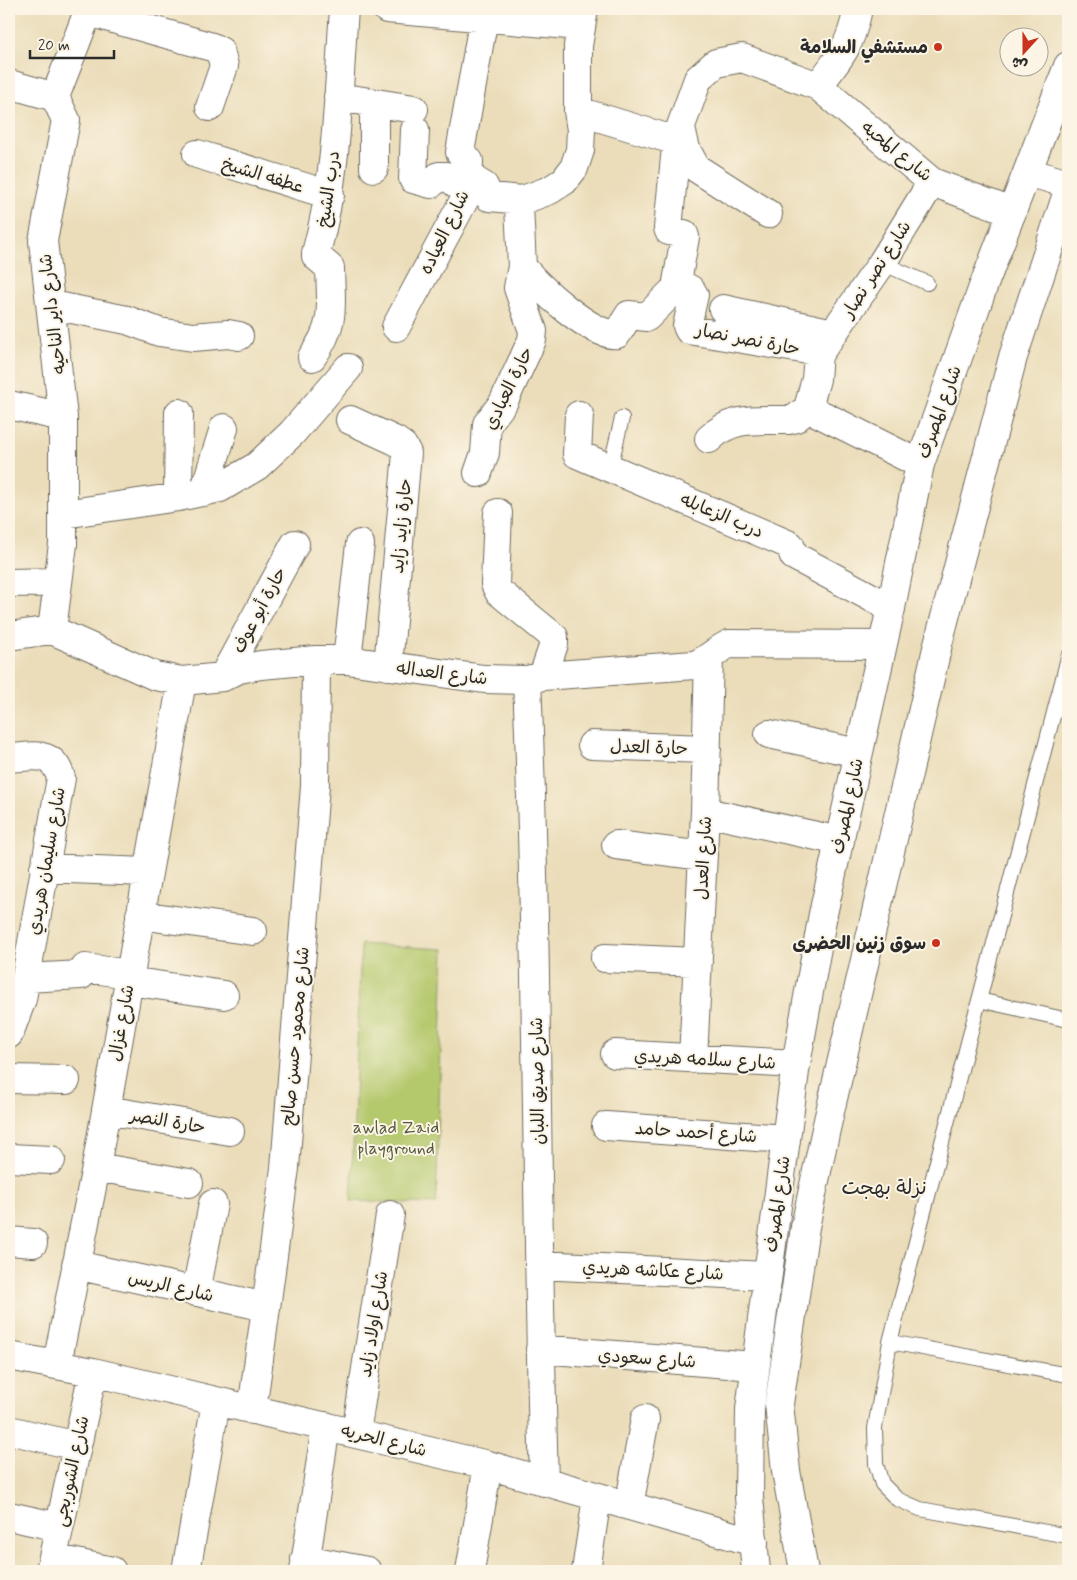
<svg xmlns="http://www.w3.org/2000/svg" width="1077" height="1580" font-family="Mynerve,'Playpen Sans Arabic',sans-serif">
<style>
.green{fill:#b4c86c;stroke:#707a4c}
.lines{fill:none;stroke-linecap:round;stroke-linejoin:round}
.lane-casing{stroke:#6e695d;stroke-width:16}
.street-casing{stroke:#6e695d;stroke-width:30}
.secondary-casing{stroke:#6e695d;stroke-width:30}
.lane{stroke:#fff;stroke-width:14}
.street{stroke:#fff;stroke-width:28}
.secondary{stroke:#fff;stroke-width:28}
.poi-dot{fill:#c8321e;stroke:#fcf5e5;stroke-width:2}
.labels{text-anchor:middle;stroke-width:4;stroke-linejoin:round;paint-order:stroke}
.poi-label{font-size:18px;font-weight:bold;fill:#2b2b2b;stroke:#fcf5e5;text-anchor:end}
.street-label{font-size:18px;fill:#2b2b2b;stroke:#fcf5e5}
.park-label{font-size:18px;fill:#545a3e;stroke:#fcf5e5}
.quarter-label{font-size:20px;fill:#2b2b2b;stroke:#fcf5e5}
</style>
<rect width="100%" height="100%" fill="#fcf5e5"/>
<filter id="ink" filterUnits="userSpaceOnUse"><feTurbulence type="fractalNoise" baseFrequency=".02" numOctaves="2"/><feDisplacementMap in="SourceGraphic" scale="10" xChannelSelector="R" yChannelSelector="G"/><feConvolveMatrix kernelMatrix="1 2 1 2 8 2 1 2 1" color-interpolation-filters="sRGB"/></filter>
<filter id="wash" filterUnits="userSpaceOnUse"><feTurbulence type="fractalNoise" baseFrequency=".0096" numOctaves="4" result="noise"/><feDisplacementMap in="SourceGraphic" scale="20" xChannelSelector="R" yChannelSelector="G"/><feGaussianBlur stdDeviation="1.12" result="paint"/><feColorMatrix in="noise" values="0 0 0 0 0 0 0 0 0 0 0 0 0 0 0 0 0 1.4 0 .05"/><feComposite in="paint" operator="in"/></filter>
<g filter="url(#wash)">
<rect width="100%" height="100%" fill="#ebddba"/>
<!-- green -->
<path class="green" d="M 361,944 L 444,949 L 436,1204 L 351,1201 Z"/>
</g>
<g filter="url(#ink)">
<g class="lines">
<defs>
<path id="lane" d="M 882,263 L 927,283
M 610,468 L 622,418
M 1068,657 L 1063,678 L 1068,680
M 1063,678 L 890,1342 L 875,1428 L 876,1464 L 882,1484 L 897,1499 L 920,1509 L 1068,1536
M 979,1000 L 1068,1020
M 890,1342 L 1068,1375"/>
<path id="street" d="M 387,9 L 580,26
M 89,12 L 212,47 L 220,51 L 224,66 L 210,107
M 9,84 L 55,97
M 818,86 L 932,182 L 1012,212
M 338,97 L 414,109
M 578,111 L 670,139 L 677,137 L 698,79 L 716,63 L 742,58 L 818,86 C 841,56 850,47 858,9
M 681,129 L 686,149 L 696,168 L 768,214
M 415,130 L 413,179 L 431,184 L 439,176 L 447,176 L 468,193
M 677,137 L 668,228 L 669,231 L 684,234 L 685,237 L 677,282 L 691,290 L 694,295 L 687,326 L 689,330 L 814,351 L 818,355 L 816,379 L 808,408 L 920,464
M 197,154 L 330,195
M 374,168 L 374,103
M 469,177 L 484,186 L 489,197 L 523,200
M 522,266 C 534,284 595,339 617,334 L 629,315 L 647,317 L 679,285
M 52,305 L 127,320 L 159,332 L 193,337 L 228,334 L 239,336
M 723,309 L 833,333
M 396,327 L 468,193 L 469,161 L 460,152 L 484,17
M 818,355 L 882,263 L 932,182
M 312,357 C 336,324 331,307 330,268 L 316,256 L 316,253 C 338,174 338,91 344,9
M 9,405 L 63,417
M 579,415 L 577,454 L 790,545 L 794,556 L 891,608
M 350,420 L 396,441 L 403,446 L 407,453 L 388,666
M 709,439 C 733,415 757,421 789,420 L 796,418 L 808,408
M 478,473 L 485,453 L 487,424 L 503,403 L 532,340 L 533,331 L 518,288 L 522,266 L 519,206 L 523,200 L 550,190 L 564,181 L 574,168 L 580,150 L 581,130 L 578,111 L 578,46 L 584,9
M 204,492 L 224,428
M 178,497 L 179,413
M 498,513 L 495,584 L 499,592 L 554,637 L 554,644 L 543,676
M 64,514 L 178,497 L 220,488 L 257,466 L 292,433 L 348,368
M 9,583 L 58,582
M 52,630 L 63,544 L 63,417 L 43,241 L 66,120 L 55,97 L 89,9
M 9,636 L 52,630 L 155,676 L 182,681 L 223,677 L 239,669 L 261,665 L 316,660 L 347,660 L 484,679 L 527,680 L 543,676 L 694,665 C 707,661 716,650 729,644 L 882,645
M 347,660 L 360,544
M 223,677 L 295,544
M 527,680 C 538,947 536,1215 544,1482
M 769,734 L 858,753
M 592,745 L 707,749
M 9,758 C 33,757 53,749 61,778 L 22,999 L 9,1034
M 705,812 L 840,841
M 616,845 L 703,856
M 44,868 L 147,872
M 140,915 L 253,931
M 605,958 L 698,962
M 26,978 L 81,975 L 85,968 L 130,974
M 129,981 L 224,995
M 615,1054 L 796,1064
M 693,1059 L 705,812 L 709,657
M 9,1079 L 66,1080
M 106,1110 L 230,1131
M 606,1126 L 786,1139
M 9,1158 L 51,1160
M 96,1167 L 189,1183
M 9,1241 L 33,1243
M 76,1265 L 266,1307
M 539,1265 L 767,1276
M 196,1292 L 213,1204
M 540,1349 L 754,1366
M 9,1356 L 93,1372 L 488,1465 L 754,1542
M 57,1364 L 96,1167 L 182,681
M 252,1410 L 285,1168 L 315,786 L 316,660
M 9,1430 L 77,1446
M 356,1433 L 390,1215
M 629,1506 L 645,1419
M 9,1516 L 59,1527
M 53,1558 L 112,1571
M 305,1559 L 367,1571
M 50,1571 L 93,1372
M 186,1571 L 216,1402
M 304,1571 L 326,1426
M 470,1571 L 488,1465
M 586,1571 L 597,1497"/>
<path id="secondary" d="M 1028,172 L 1068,184
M 756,1571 L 749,1497 L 750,1409 L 796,1064 L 823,914 L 891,608 L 920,464 L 983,287 L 1068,66
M 804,1571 L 786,1471 L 779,1404 L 805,1227 L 826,1129 L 938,644 L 1013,357 L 1068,191"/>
</defs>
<!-- lane casing -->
<use href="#lane" class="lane-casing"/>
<!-- street casing -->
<use href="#street" class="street-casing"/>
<!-- secondary casing -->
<use href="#secondary" class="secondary-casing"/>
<!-- lane -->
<use href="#lane" class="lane"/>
<!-- street -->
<use href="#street" class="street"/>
<!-- secondary -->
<use href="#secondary" class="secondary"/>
</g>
</g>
<!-- markers -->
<g class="poi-dot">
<circle cx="938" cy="47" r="5"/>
<circle cx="936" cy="943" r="5"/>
</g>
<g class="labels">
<!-- poi labels -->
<g class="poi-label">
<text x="928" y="53">مستشفي السلامة</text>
<text x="926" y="949">سوق زنين الحضرى</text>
</g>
<!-- street labels -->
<g class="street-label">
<text transform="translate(897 151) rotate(39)" y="6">شارع المحبه</text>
<text transform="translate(263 175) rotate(17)" y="6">عطفه الشيخ</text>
<text transform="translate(328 189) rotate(-82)" y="6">درب الشيخ</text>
<text transform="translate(444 232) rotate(-64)" y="6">شارع العياده</text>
<text transform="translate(876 269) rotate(-57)" y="6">شارع نصر نصار</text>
<text transform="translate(52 314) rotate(-97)" y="6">شارع داير الناحيه</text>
<text transform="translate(748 339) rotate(11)" y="6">حارة نصر نصار</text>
<text transform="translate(508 388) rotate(-64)" y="6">حارة العبادي</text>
<text transform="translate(939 412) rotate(-70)" y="6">شارع المصرف</text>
<text transform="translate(722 515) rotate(23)" y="6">درب الزعابله</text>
<text transform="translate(401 526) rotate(-85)" y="6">حارة زايد زايد</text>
<text transform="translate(259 610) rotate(-62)" y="6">حارة أبو عوف</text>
<text transform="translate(442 673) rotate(7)" y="6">شارع العداله</text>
<text transform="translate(649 747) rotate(2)" y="6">حارة العدل</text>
<text transform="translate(847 806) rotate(-78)" y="6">شارع المصرف</text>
<text transform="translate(703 858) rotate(-87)" y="6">شارع العدل</text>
<text transform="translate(46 861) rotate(-80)" y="6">شارع سليمان هريدي</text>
<text transform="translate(121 1023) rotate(-80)" y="6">شارع غزال</text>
<text transform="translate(295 1036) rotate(-85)" y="6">شارع محمود حسن صالح</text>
<text transform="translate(705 1059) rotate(3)" y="6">شارع سلامه هريدي</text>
<text transform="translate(537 1081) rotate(-91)" y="6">شارع صديق اللبان</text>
<text transform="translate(168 1121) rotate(10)" y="6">حارة النصر</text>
<text transform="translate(696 1132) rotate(4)" y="6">شارع أحمد حامد</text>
<text transform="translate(777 1204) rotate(-82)" y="6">شارع المصرف</text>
<text transform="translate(653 1270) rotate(3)" y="6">شارع عكاشه هريدي</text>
<text transform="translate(171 1286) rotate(13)" y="6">شارع الريس</text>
<text transform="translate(373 1324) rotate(-81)" y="6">شارع اولاد زايد</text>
<text transform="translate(647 1358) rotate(4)" y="6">شارع سعودي</text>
<text transform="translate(384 1440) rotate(14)" y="6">شارع الحريه</text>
<text transform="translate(71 1471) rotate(-78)" y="6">شارع الشوربجى</text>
</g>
<!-- park labels -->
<g class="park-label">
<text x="396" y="1133">awlad Zaid<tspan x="396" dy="21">playground</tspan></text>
</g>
<!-- quarter labels -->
<g class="quarter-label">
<text x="884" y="1194">نزلة بهجت</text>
</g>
</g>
<!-- margin -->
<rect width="1077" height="1580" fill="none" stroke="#fcf5e5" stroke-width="30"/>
<!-- north arrow -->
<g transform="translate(1024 52) rotate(201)"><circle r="24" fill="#fcf5e5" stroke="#a8a49b"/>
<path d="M0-4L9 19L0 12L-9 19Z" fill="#c8321e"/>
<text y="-8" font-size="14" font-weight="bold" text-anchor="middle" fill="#2b2b2b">ش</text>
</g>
<!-- scale -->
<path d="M30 50v8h84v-8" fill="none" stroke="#2b2b2b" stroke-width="2.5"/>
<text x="38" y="50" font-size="15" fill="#2b2b2b" stroke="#fcf5e5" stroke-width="4" paint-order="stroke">20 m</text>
</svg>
